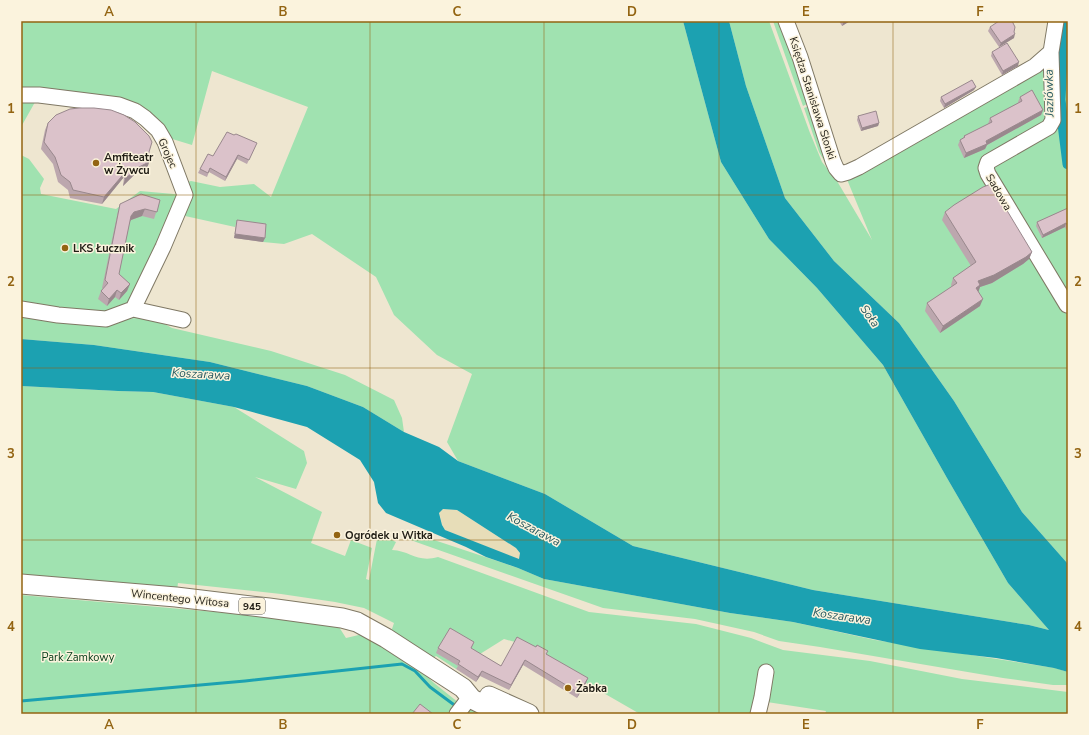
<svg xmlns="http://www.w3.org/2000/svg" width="1089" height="735" font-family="'Nunito Sans',sans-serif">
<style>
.green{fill:#a0e2b0}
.sand{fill:#e7ddb8}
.water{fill:#1ca1b1;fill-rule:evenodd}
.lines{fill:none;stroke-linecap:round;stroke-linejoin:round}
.stream{stroke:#1ca1b1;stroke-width:3}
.canal{stroke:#1ca1b1;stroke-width:11}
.minor-casing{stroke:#7f7864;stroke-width:17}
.major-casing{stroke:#7f7864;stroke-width:21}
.minor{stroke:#fff;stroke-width:15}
.major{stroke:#fff;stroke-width:19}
.wall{fill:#bca7ae}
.shaded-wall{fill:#99888d}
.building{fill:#dbc2ca;stroke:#99888d}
.grid{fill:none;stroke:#936412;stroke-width:1;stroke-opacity:0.55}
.poi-dot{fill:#936412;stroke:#fbf3dd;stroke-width:1.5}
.labels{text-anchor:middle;stroke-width:3;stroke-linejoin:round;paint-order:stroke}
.shield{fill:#fbf3dd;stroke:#625e52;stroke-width:1}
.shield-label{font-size:10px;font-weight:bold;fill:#211e16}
.street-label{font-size:11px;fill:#211e16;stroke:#fbf3dd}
.poi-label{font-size:11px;font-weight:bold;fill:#211e16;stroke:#fbf3dd;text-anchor:start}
.park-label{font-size:11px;fill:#003815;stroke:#fbf3dd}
.water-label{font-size:12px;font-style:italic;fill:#265960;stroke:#fbf3dd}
.neatline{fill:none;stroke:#936412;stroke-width:1.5}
.grid-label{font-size:13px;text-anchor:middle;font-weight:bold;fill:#936412}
</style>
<rect width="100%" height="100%" fill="#eee6d0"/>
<!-- green -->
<path class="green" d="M 21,21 L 683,21 L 721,162 L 769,239 L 817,288 L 883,365 L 947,478 L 1008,583 L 1049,630 L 1029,625 L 813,590 L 633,546 L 545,494 L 458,461 L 447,442 L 472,374 L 437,355 L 394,315 L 376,277 L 312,234 L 284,244 L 263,242 L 265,228 L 236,224 L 235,227 L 176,214 L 133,309 L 107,319 L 139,318 L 157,320 L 172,328 L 271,351 L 345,375 L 394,400 L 402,418 L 404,432 L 363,407 L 307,386 L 210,362 L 94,345 L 21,339 L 21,155 L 29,159 L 44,179 L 40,188 L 41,194 L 116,209 L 140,191 L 185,195 L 182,184 L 191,181 L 220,187 L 254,184 L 271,197 L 308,107 L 212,71 L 192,145 L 169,138 L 145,118 L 39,95 L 21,127 Z
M 729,21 L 769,21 L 810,133 L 822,162 L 837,181 L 872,240 L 846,177 L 1051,52 L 1056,21 L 1068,21 L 1068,564 L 1022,512 L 954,401 L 899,323 L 834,261 L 785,198 L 746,86 Z
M 773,21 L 783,21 L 811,102 L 803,106 Z
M 812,105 L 826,164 L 819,152 L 804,108 Z
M 21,386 L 118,391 L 153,392 L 234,407 L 304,451 L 307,463 L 296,489 L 255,477 L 322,512 L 311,543 L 345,556 L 351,540 L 372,548 L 366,579 L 369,580 L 378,534 L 396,542 L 392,550 C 411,551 417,563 438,557 L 589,612 L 696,624 L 751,638 L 783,650 L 870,661 L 962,679 L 1068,692 L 1068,714 L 825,714 L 826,711 L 761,701 L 758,714 L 640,714 L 515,642 L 504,639 L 456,669 L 436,656 L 433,658 L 391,632 L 394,623 L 364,608 L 335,602 L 281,594 L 178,583 L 177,590 L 21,577 Z
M 404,530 L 518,568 L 544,579 L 730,613 L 793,622 L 875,640 L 1055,668 L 1068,672 L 1068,685 L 1053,685 L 1003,678 L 820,647 L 779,641 L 754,632 L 695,619 L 603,608 L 416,542 L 409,539 Z
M 21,595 L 261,616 L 339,627 L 346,638 L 363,634 L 413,663 L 434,683 L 459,703 L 486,714 L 21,714 Z"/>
<!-- sand -->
<path class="sand" d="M 443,509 L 457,510 L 516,548 L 520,553 L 519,560 L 445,530 L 442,525 L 439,512 Z"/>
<!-- water -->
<path class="water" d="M 683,21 L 729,21 L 746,86 L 785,198 L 834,261 L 899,323 L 954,401 L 1022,512 L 1068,564 L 1068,672 L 1054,668 L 996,658 L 920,649 L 793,622 L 730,613 L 544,579 L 518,568 L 486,557 L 466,547 L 386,513 L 378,503 L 374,482 L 360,460 L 307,427 L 234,407 L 153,392 L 118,391 L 21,386 L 21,339 L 94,345 L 210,362 L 307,386 L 363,407 L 404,432 L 439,447 L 458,461 L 545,494 L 633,546 L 813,590 L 1029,625 L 1049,630 L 1008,583 L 947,478 L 883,365 L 817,288 L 769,239 L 721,162 ZM 443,509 L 457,510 L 516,548 L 520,553 L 519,559 L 445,530 L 442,525 L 439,513 Z"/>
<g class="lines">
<!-- stream -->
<path class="stream" d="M 21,701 L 245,681 L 402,664 L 415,671 L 430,687 L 457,707"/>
<!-- canal -->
<path class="canal" d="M 1066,21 L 1063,37 L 1060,100 L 1068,164"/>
<defs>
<path id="minor" d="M 786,21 L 800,57 L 833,161 L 836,168 L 841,174 L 848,172 L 859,167 L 1035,66 L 1051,52 L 1053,120 L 1049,127 L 988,162 L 986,168 L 988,174 L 1067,305
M 1051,52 L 1056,21
M 21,95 L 39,95 L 119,105 L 135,111 L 145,118 L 158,130 L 165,142 L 185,195 L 163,247 L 133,309
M 21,309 L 58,315 L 106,319 L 133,309 L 183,320
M 457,714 L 470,697
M 758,714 L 762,697 L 766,672"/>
<path id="major" d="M 21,584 L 176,597 L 269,608 L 342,618 L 357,622 L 386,638 L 463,688 L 472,699 L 502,714
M 489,696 L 529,714"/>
</defs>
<!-- minor casing -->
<use href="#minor" class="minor-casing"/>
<!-- major casing -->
<use href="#major" class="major-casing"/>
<!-- minor -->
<use href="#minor" class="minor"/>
<!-- major -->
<use href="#major" class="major"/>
</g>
<!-- wall -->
<path class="wall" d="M 839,21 L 850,21 L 842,26 Z
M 990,27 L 1014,32 L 1014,38 L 999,47 L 988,31 Z
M 992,52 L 1018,66 L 1002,75 L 991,56 Z
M 974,90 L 944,108 L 940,101 L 941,97 Z
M 1020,97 L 1043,110 L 1041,115 L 987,145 L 985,149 L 964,158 L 958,145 L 960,140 L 963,138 L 964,136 L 988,124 L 990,118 L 1018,103 L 1018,102 Z
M 858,116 L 879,123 L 878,126 L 861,131 L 857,120 Z
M 48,123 L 149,152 L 149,162 L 147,169 L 134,175 L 123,186 L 124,177 L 102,204 L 70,198 L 68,190 L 58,182 L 53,164 L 41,149 L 45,130 Z
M 255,147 L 247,164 L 237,159 L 225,181 L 209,172 L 207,177 L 198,173 L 200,169 L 213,156 Z
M 160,200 L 154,219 L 142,216 L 131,220 L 130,221 L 119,274 L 130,284 L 127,291 L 119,300 L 115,297 L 107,306 L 98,299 L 101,291 L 103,288 L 102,288 L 118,211 L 120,204 Z
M 1068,208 L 1068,229 L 1066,230 L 1065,227 L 1042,238 L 1036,226 L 1037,222 Z
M 945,212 L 1032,252 L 1029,259 L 1023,264 L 992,283 L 980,287 L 978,292 L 980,306 L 940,333 L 925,311 L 927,303 L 952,287 L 951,285 L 953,278 L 971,266 L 942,220 Z
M 237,220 L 265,238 L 263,242 L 234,238 L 236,224 Z
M 474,642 L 471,649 L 501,666 L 547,654 L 586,683 L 577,698 L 523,665 L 509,690 L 480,676 L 476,682 L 456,669 L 458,666 L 436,653 L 438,648 Z"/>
<!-- shaded-wall -->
<path class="shaded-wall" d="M 30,21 L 83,21 L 83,22 L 30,22 Z
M 844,21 L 850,21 L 842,26 Z
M 1015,34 L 1014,38 L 999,47 L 1001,43 Z
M 1019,62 L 1018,66 L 1002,75 L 1003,71 Z
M 976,87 L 974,90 L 944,108 L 945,104 Z
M 1043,110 L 1041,115 L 987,145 L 985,149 L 964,158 L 966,153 L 986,141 Z
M 879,123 L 878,126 L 861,131 L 862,128 Z
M 238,155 L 237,159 L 225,181 L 226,177 Z
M 149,162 L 147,169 L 134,175 L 123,186 L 125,179 L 137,168 Z
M 127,170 L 124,177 L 102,204 L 104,197 Z
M 145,209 L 142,216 L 131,220 L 129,223 L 131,216 L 134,212 Z
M 1066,223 L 1065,227 L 1042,238 L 1043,235 Z
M 235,234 L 265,238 L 263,242 L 234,238 Z
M 1032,252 L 1029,259 L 1023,264 L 992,283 L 980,287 L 978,293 L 973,296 L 978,281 Z
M 130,284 L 127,291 L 119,300 L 121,293 Z
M 117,290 L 115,297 L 107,306 L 109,299 Z
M 983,299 L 980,306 L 940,333 L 943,326 Z
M 525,660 L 523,665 L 509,690 L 511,685 Z
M 482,671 L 480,676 L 476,682 L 478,677 Z
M 588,678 L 586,683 L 577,698 L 579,693 Z"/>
<!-- building -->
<path class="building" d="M 999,21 L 1012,21 L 1015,27 L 1014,32 L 1015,34 L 1001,43 L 990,27 Z
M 1007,43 L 1019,62 L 1003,71 L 992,52 Z
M 972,80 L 976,87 L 945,104 L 941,97 Z
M 1032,90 L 1043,110 L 986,141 L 987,144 L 966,153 L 960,140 L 965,137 L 964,136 L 992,122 L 990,118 L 1022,101 L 1020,97 Z
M 79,108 L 94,108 L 111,110 L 124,115 L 135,122 L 149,136 L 152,142 L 149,152 L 149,162 L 137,168 L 125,179 L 127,170 L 104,197 L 73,190 L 70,182 L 61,175 L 55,157 L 44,142 L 48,123 L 56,115 L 70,109 Z
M 876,111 L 879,123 L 862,128 L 858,116 Z
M 227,132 L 234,135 L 236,134 L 257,143 L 249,160 L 238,155 L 226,177 L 210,168 L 208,173 L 200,169 L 208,154 L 213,156 Z
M 991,184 L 1032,252 L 1026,257 L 994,275 L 978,281 L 980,285 L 976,288 L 983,299 L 943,326 L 927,303 L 957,283 L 953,278 L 976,262 L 945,212 L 954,205 L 983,187 Z
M 141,194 L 160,200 L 157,212 L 145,209 L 134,212 L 131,216 L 119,274 L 130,284 L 121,293 L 117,290 L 109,299 L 101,291 L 108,283 L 105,280 L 120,204 Z
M 1068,208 L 1068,226 L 1066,223 L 1043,235 L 1037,222 Z
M 237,220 L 266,224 L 265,238 L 235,234 Z
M 450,628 L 474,642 L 471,648 L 501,666 L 517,637 L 536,647 L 537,645 L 548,651 L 546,654 L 588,678 L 579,693 L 525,660 L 511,685 L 482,671 L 478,677 L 458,664 L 460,661 L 438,648 Z
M 420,704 L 433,714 L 412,714 Z"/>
<!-- grid -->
<path class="grid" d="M 196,21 L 196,714M 370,21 L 370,714M 544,21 L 544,714M 719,21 L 719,714M 893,21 L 893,714M 21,195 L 1068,195M 21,368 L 1068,368M 21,540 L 1068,540"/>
<!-- markers -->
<g class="poi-dot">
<circle cx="96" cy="163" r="4"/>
<circle cx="65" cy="248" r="4"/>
<circle cx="337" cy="535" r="4"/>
<circle cx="568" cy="688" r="4"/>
</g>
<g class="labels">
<!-- shield labels -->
<rect class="shield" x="239" y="598" width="26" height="16" rx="3"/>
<g class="shield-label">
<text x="252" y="610">945</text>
</g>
<!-- street labels -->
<g class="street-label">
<text transform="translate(813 98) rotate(72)" y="4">Księdza Stanisława Słonki</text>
<text transform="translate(168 153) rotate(66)" y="4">Grojec</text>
<text transform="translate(999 192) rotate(60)" y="4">Sadowa</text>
<text transform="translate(180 598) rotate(6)" y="4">Wincentego Witosa</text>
</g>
<!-- poi labels -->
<g class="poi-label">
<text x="104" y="161">Amfiteatr<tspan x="104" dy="13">w Żywcu</tspan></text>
<text x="73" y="252">LKS Łucznik</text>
<text x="345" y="539">Ogródek u Witka</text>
<text x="576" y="692">Żabka</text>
</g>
<!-- park labels -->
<g class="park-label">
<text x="78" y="661">Park Zamkowy</text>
</g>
<!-- water labels -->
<g class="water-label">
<text transform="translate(1049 93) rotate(-91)" y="4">Jaziówka</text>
<text transform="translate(870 316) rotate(55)" y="4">Soła</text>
<text transform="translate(201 374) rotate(3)" y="4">Koszarawa</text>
<text transform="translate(534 529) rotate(28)" y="4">Koszarawa</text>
<text transform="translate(842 616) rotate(8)" y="4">Koszarawa</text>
</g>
</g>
<!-- border -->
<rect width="1089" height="735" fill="none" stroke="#fbf3dd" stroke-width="44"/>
<rect x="22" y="22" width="1045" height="691" class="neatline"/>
<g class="grid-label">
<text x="109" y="16">A</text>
<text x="283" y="16">B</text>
<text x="457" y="16">C</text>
<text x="632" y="16">D</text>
<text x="806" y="16">E</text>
<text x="980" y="16">F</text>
<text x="11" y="113">1</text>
<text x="1078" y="113">1</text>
<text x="11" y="286">2</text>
<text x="1078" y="286">2</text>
<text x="11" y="458">3</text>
<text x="1078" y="458">3</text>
<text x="11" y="631">4</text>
<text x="1078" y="631">4</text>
<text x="109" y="729">A</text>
<text x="283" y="729">B</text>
<text x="457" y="729">C</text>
<text x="632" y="729">D</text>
<text x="806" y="729">E</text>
<text x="980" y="729">F</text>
</g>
</svg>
